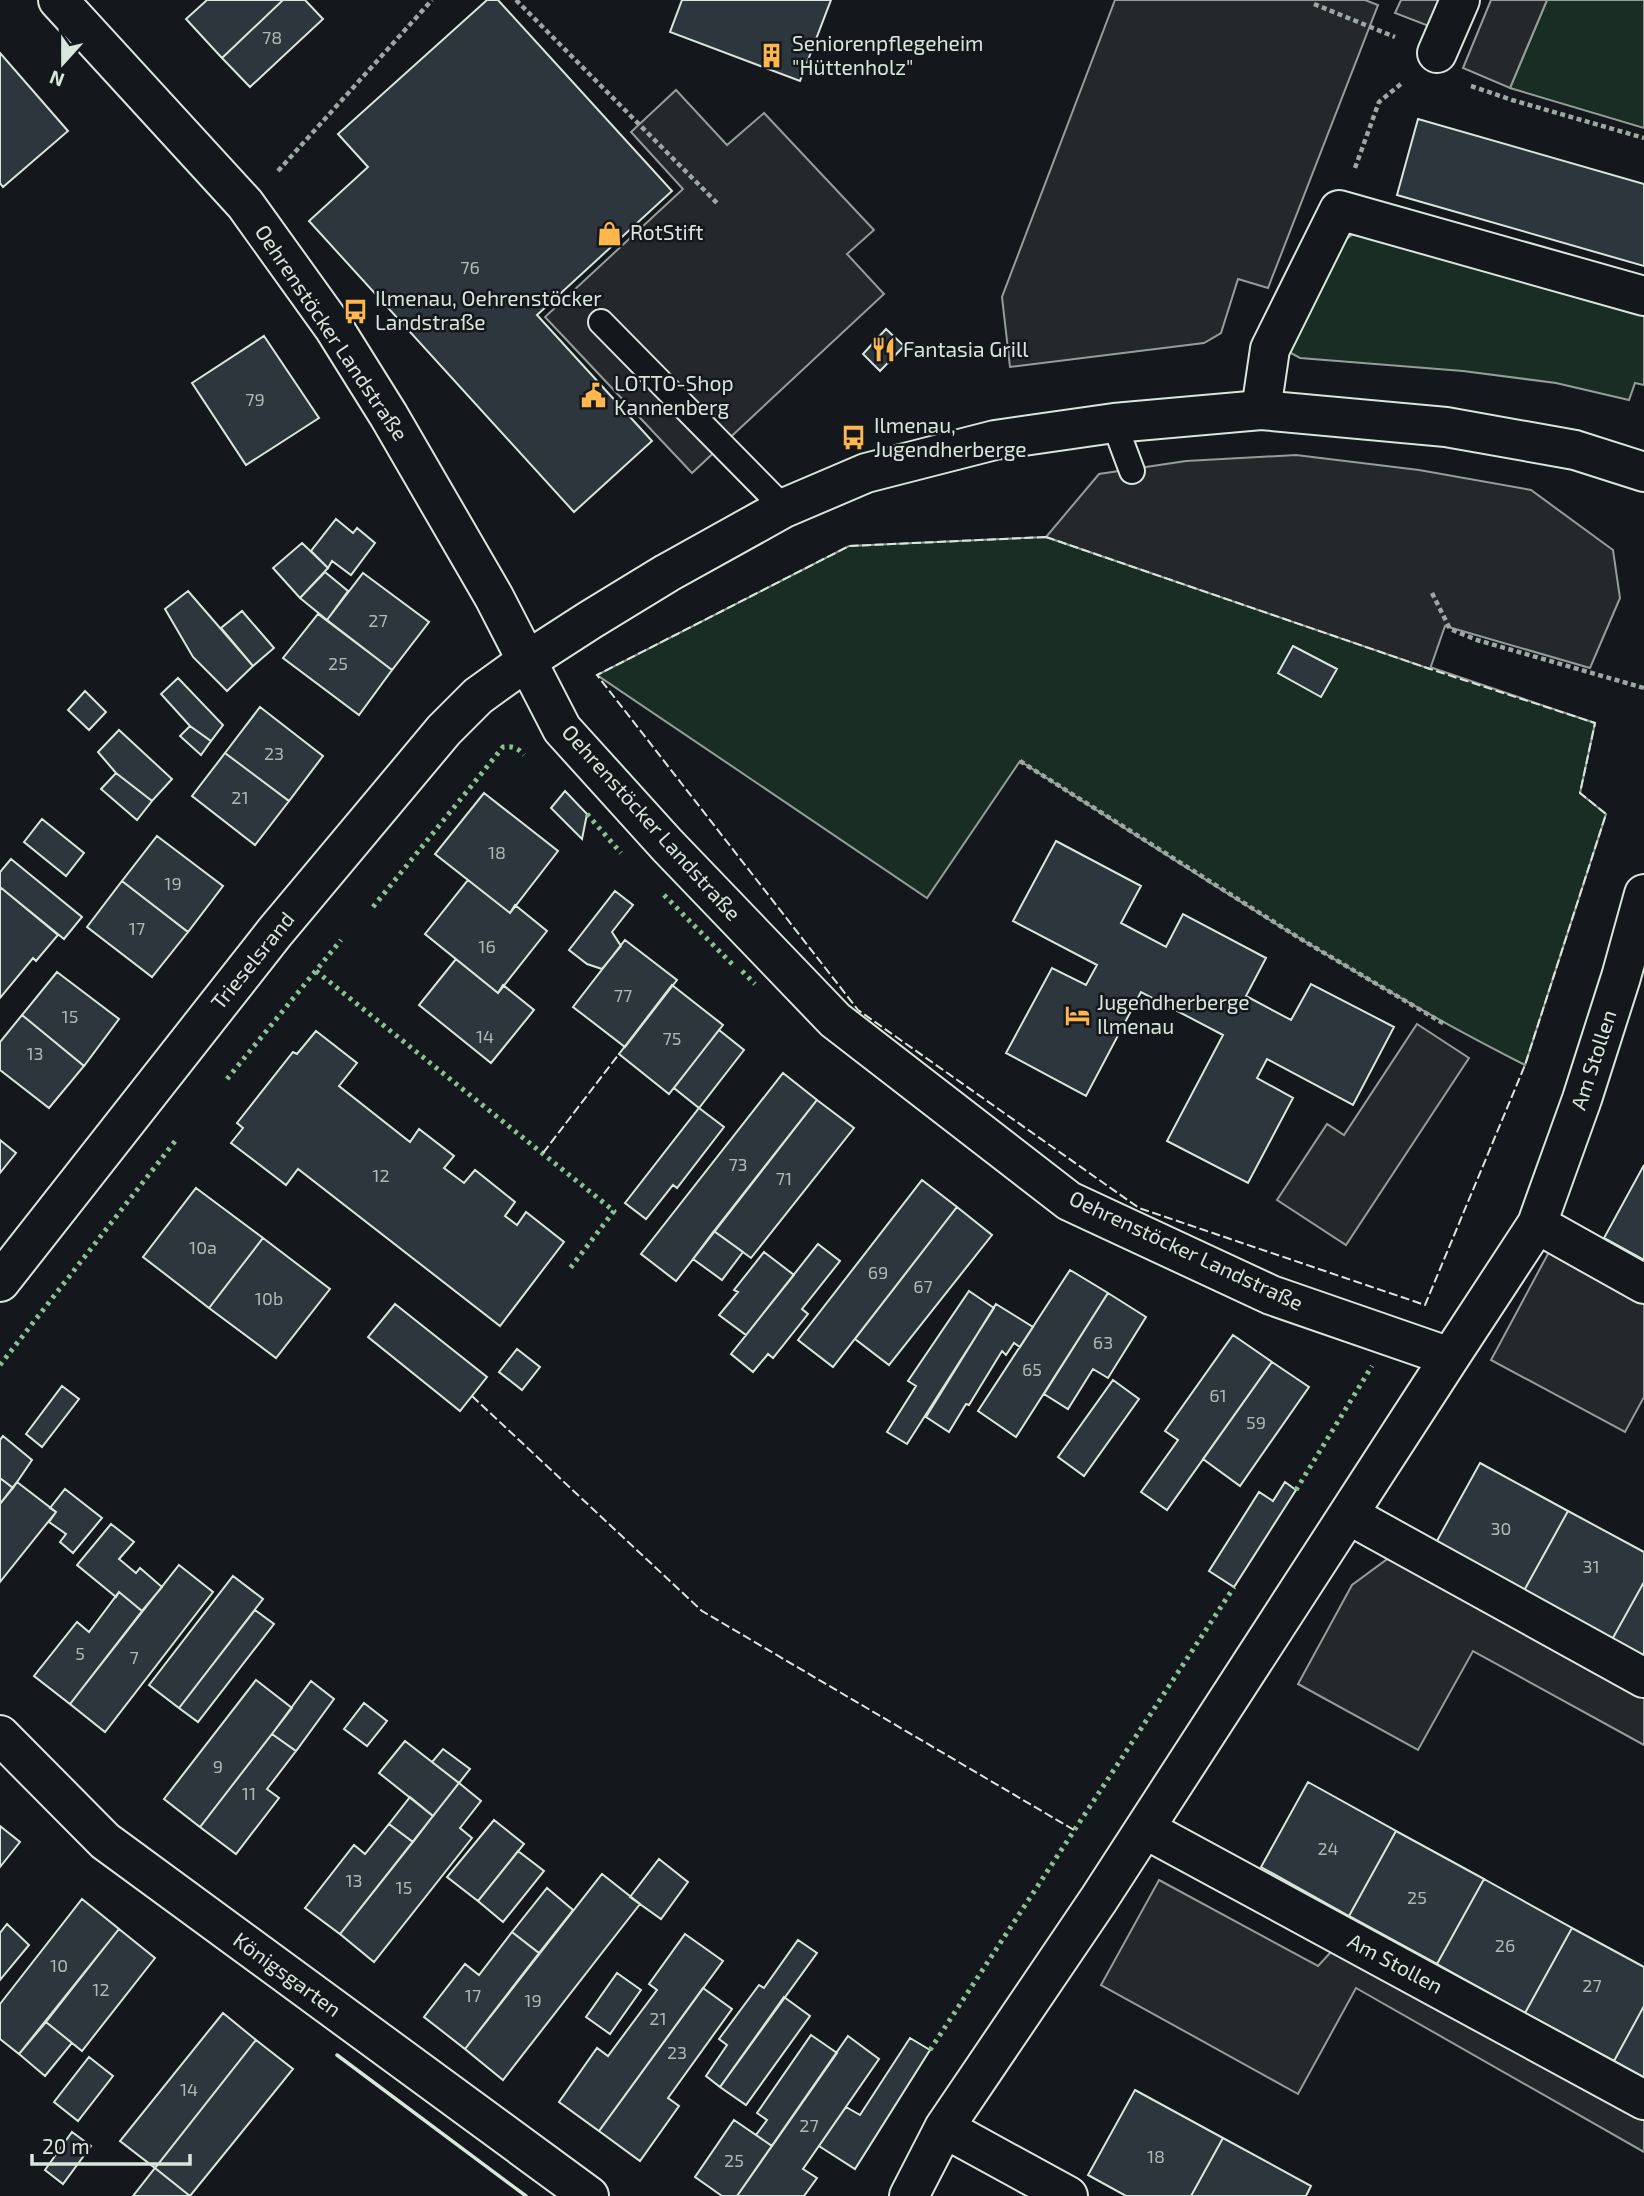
<svg xmlns="http://www.w3.org/2000/svg" width="1644" height="2196" font-family="'Exo 2',sans-serif">
<style>
.green{fill:#1a2d24;stroke:#939e99;stroke-width:2}
.parking{fill:#24282b;stroke:#939e99;stroke-width:2}
.building{fill:#2c363c;stroke:#d8e6dc;stroke-width:2}
.lines{fill:none;stroke-linecap:round;stroke-linejoin:round}
.service-casing{stroke:#d8e6dc;stroke-width:28}
.minor-casing{stroke:#d8e6dc;stroke-width:42}
.tertiary-casing{stroke:#d8e6dc;stroke-width:42}
.path{stroke:#9da8a2;stroke-width:4.5;stroke-dasharray:5 3.5;stroke-linecap:butt}
.service{stroke:#14181c;stroke-width:24}
.minor{stroke:#14181c;stroke-width:38}
.tertiary{stroke:#14181c;stroke-width:38}
.hedge{stroke:#8ac095;stroke-width:5;stroke-dasharray:3.5 5;stroke-linecap:butt}
.fence{stroke:#d8e6dc;stroke-width:2;stroke-dasharray:9 3.5;stroke-linecap:butt}
.wall{stroke:#d8e6dc;stroke-width:3.5}
.labels{text-anchor:middle;stroke-width:5;stroke-linejoin:round;paint-order:stroke}
.number-label{font-size:18px;fill:#adbab4}
.poi-label{font-size:21px;fill:#d8e6dc;stroke:#14181c;text-anchor:start}
.street-label{font-size:21px;fill:#d8e6dc;stroke:#14181c}
</style>
<rect width="100%" height="100%" fill="#14181c"/>
<!-- green -->
<path class="green" d="M 1547,0 L 1644,0 L 1644,128 L 1510,88 Z
M 1365,232 L 1644,312 L 1644,385 L 1635,383 L 1629,400 L 1556,383 L 1463,371 L 1300,358 L 1289,352 L 1335,247 L 1352,235 Z
M 1046,537 L 1595,723 L 1580,793 L 1606,814 L 1525,1065 C 1349,976 1186,867 1020,761 L 927,898 L 597,675 L 849,546 Z"/>
<!-- parking -->
<path class="parking" d="M 1115,0 L 1365,0 L 1378,5 L 1268,288 L 1238,279 L 1221,333 L 1204,343 L 1010,367 L 1002,297 Z
M 1401,0 L 1460,0 L 1447,33 L 1395,13 Z
M 1491,0 L 1547,0 L 1510,88 L 1463,68 Z
M 676,90 L 727,145 L 764,113 L 874,230 L 847,254 L 884,294 L 692,473 L 545,317 L 683,189 L 631,132 Z
M 1296,455 L 1419,470 L 1531,490 L 1613,550 L 1620,598 L 1590,668 L 1445,626 L 1430,669 L 1046,537 L 1099,474 L 1186,461 Z
M 1417,1024 L 1469,1058 L 1346,1245 L 1277,1200 L 1327,1124 L 1344,1135 Z
M 1557,1237 L 1644,1284 L 1644,1397 L 1625,1432 L 1491,1360 Z
M 1405,1546 L 1644,1678 L 1644,1745 L 1473,1651 L 1418,1750 L 1298,1684 L 1352,1585 Z
M 1159,1880 L 1318,1966 L 1345,1937 L 1644,2100 L 1644,2152 L 1356,1988 L 1298,2094 L 1101,1985 Z"/>
<!-- building -->
<path class="building" d="M 207,0 L 283,0 L 222,58 L 186,19 Z
M 283,0 L 305,0 L 323,19 L 250,87 L 222,58 Z
M 487,0 L 498,0 L 672,191 L 537,315 L 652,441 L 574,512 L 309,221 L 368,167 L 338,134 Z
M 682,0 L 831,0 L 800,81 L 670,32 Z
M 0,53 L 68,131 L 3,187 L 0,183 Z
M 1418,119 L 1644,184 L 1644,266 L 1397,195 Z
M 886,329 L 904,346 L 880,371 L 863,354 Z
M 264,336 L 319,418 L 246,465 L 192,383 Z
M 336,519 L 353,533 L 357,528 L 375,543 L 351,575 L 332,561 L 328,568 L 311,551 Z
M 302,543 L 328,568 L 300,598 L 273,568 Z
M 325,572 L 348,591 L 327,620 L 300,598 Z
M 363,573 L 429,622 L 392,670 L 327,620 Z
M 188,591 L 253,666 L 227,691 L 193,657 L 165,609 Z
M 242,611 L 274,648 L 253,666 L 221,628 Z
M 318,614 L 392,670 L 359,715 L 283,658 Z
M 1293,646 L 1337,669 L 1321,697 L 1278,673 Z
M 178,678 L 223,725 L 211,741 L 190,726 L 161,694 Z
M 85,691 L 106,712 L 89,730 L 68,710 Z
M 260,707 L 323,756 L 289,801 L 225,753 Z
M 190,726 L 211,741 L 201,755 L 180,736 Z
M 119,730 L 172,779 L 152,801 L 116,773 L 98,752 Z
M 225,753 L 289,801 L 255,845 L 192,796 Z
M 116,773 L 152,801 L 137,820 L 101,789 Z
M 565,791 L 587,814 L 582,839 L 551,808 Z
M 484,793 L 558,851 L 510,913 L 435,854 Z
M 42,819 L 84,853 L 66,876 L 24,842 Z
M 157,836 L 223,886 L 188,932 L 122,881 Z
M 1056,841 L 1141,886 L 1121,923 L 1166,947 L 1183,914 L 1266,958 L 1246,996 L 1291,1020 L 1311,984 L 1394,1027 L 1353,1105 L 1267,1059 L 1257,1078 L 1293,1098 L 1248,1183 L 1167,1141 L 1223,1035 L 1141,992 L 1086,1096 L 1006,1053 L 1052,968 L 1086,985 L 1097,965 L 1013,921 Z
M 11,859 L 82,917 L 64,939 L 0,887 L 0,872 Z
M 468,880 L 510,913 L 515,905 L 547,931 L 498,993 L 425,934 Z
M 122,881 L 188,932 L 152,977 L 87,927 Z
M 0,887 L 58,935 L 36,961 L 33,958 L 0,998 Z
M 615,891 L 633,905 L 612,932 L 621,946 L 602,969 L 587,964 L 569,950 Z
M 625,940 L 677,980 L 625,1047 L 573,1007 Z
M 456,959 L 498,993 L 503,985 L 534,1010 L 491,1063 L 419,1005 Z
M 57,972 L 119,1019 L 84,1066 L 22,1015 Z
M 672,985 L 723,1025 L 669,1094 L 619,1054 Z
M 22,1015 L 84,1066 L 49,1108 L 0,1070 L 0,1042 Z
M 719,1030 L 744,1050 L 699,1108 L 674,1088 Z
M 316,1031 L 357,1063 L 339,1086 L 410,1142 L 419,1129 L 454,1156 L 444,1168 L 464,1183 L 475,1170 L 515,1202 L 505,1216 L 517,1225 L 526,1212 L 564,1242 L 500,1326 L 298,1169 L 286,1185 L 231,1143 L 243,1128 L 237,1123 L 293,1052 L 297,1054 Z
M 783,1073 L 817,1100 L 676,1281 L 641,1254 Z
M 817,1100 L 854,1128 L 751,1258 L 714,1231 Z
M 699,1108 L 724,1127 L 677,1188 L 673,1185 L 646,1219 L 625,1203 Z
M 0,1140 L 16,1153 L 0,1173 Z
M 1644,1165 L 1644,1260 L 1604,1238 Z
M 922,1180 L 957,1207 L 833,1367 L 798,1340 Z
M 196,1188 L 263,1238 L 209,1308 L 143,1257 Z
M 957,1207 L 992,1235 L 889,1365 L 855,1339 Z
M 714,1231 L 743,1252 L 722,1280 L 693,1259 Z
M 263,1238 L 330,1289 L 276,1358 L 209,1308 Z
M 818,1244 L 840,1261 L 802,1309 L 808,1314 L 773,1358 L 768,1354 L 753,1372 L 731,1354 Z
M 764,1252 L 794,1275 L 746,1335 L 719,1315 L 738,1292 L 734,1290 Z
M 1070,1270 L 1108,1293 L 1016,1437 L 978,1411 Z
M 969,1291 L 994,1308 L 907,1444 L 887,1432 L 916,1386 L 908,1381 Z
M 1108,1293 L 1146,1317 L 1108,1378 L 1093,1369 L 1068,1409 L 1044,1394 Z
M 395,1304 L 487,1377 L 460,1411 L 368,1337 Z
M 996,1304 L 1033,1327 L 1020,1347 L 1014,1343 L 1006,1355 L 1002,1351 L 969,1405 L 966,1404 L 949,1432 L 926,1417 Z
M 1233,1335 L 1272,1362 L 1167,1510 L 1141,1492 L 1178,1440 L 1165,1431 Z
M 517,1349 L 540,1367 L 522,1390 L 499,1372 Z
M 1272,1362 L 1309,1387 L 1240,1486 L 1203,1459 Z
M 1113,1380 L 1139,1399 L 1084,1476 L 1058,1457 Z
M 62,1386 L 79,1399 L 42,1447 L 26,1434 Z
M 3,1436 L 32,1460 L 13,1488 L 0,1478 L 0,1440 Z
M 1480,1463 L 1568,1511 L 1521,1596 L 1433,1548 Z
M 0,1478 L 13,1488 L 0,1504 Z
M 17,1482 L 56,1512 L 0,1582 L 0,1504 Z
M 1285,1482 L 1296,1490 L 1234,1587 L 1209,1571 L 1259,1492 L 1273,1501 Z
M 65,1489 L 102,1518 L 73,1553 L 60,1542 L 66,1534 L 49,1522 L 56,1512 L 50,1508 Z
M 1568,1511 L 1644,1552 L 1644,1582 L 1609,1645 L 1521,1596 Z
M 111,1524 L 134,1542 L 119,1559 L 136,1573 L 140,1568 L 162,1587 L 142,1611 L 119,1592 L 116,1597 L 77,1565 Z
M 179,1565 L 213,1592 L 105,1732 L 70,1704 Z
M 233,1576 L 263,1599 L 179,1708 L 149,1685 Z
M 1644,1582 L 1644,1663 L 1609,1645 Z
M 119,1592 L 142,1611 L 70,1704 L 34,1676 L 77,1622 L 89,1632 Z
M 255,1610 L 274,1624 L 198,1722 L 179,1708 Z
M 256,1680 L 292,1708 L 200,1827 L 164,1799 Z
M 311,1681 L 334,1699 L 296,1751 L 272,1734 Z
M 364,1703 L 387,1721 L 367,1746 L 344,1729 Z
M 272,1734 L 296,1751 L 267,1789 L 279,1798 L 236,1854 L 200,1827 Z
M 405,1741 L 459,1783 L 433,1816 L 379,1773 Z
M 443,1749 L 470,1769 L 459,1783 L 432,1762 Z
M 1308,1782 L 1396,1831 L 1349,1916 L 1261,1867 Z
M 459,1783 L 481,1801 L 460,1828 L 472,1838 L 374,1962 L 340,1934 Z
M 410,1797 L 433,1816 L 413,1842 L 389,1824 Z
M 494,1820 L 524,1844 L 478,1901 L 447,1877 Z
M 389,1824 L 413,1842 L 340,1934 L 305,1908 L 354,1845 L 365,1854 Z
M 0,1826 L 20,1842 L 0,1867 Z
M 1396,1831 L 1484,1879 L 1437,1964 L 1349,1916 Z
M 518,1851 L 544,1871 L 503,1922 L 478,1901 Z
M 659,1859 L 688,1882 L 661,1919 L 630,1897 Z
M 602,1874 L 640,1904 L 503,2080 L 465,2049 Z
M 1484,1879 L 1572,1928 L 1525,2013 L 1437,1964 Z
M 547,1888 L 573,1910 L 539,1953 L 512,1932 Z
M 82,1899 L 119,1929 L 19,2054 L 0,2039 L 0,2004 Z
M 7,1924 L 29,1945 L 0,1980 L 0,1933 Z
M 1572,1928 L 1644,1967 L 1644,2006 L 1614,2061 L 1525,2013 Z
M 119,1929 L 155,1958 L 82,2051 L 46,2022 Z
M 512,1932 L 539,1953 L 465,2049 L 424,2017 L 465,1964 L 479,1975 Z
M 685,1934 L 723,1961 L 599,2131 L 559,2102 L 597,2048 L 608,2056 L 657,1990 L 649,1984 Z
M 798,1940 L 817,1953 L 720,2087 L 706,2076 L 727,2045 L 719,2039 L 759,1985 L 764,1988 Z
M 617,1973 L 641,1990 L 610,2034 L 586,2017 Z
M 703,1988 L 732,2009 L 668,2098 L 679,2106 L 640,2161 L 599,2131 Z
M 784,1997 L 810,2016 L 746,2105 L 720,2087 Z
M 1644,2006 L 1644,2078 L 1614,2061 Z
M 223,2013 L 256,2040 L 155,2168 L 120,2141 Z
M 46,2022 L 72,2043 L 45,2076 L 19,2054 Z
M 811,2035 L 837,2053 L 772,2146 L 756,2135 L 767,2120 L 757,2113 Z
M 848,2036 L 879,2059 L 803,2169 L 817,2178 L 804,2196 L 737,2196 Z
M 910,2038 L 930,2050 L 855,2169 L 819,2146 L 846,2107 L 860,2115 Z
M 256,2040 L 293,2069 L 190,2196 L 155,2168 Z
M 89,2057 L 113,2076 L 78,2121 L 54,2102 Z
M 1135,2090 L 1223,2138 L 1191,2196 L 1126,2196 L 1088,2175 Z
M 734,2120 L 772,2146 L 737,2196 L 722,2196 L 695,2177 Z
M 72,2132 L 91,2146 L 63,2184 L 45,2170 Z
M 1223,2138 L 1311,2186 L 1306,2196 L 1191,2196 Z
M 155,2168 L 190,2196 L 133,2196 Z"/>
<g class="lines">
<defs>
<path id="service" d="M 601,322 L 784,508
M 1114,423 L 1132,471"/>
<path id="minor" d="M 58,0 L 245,204 L 334,328 L 389,416 L 494,597 L 562,729 L 667,845 L 835,1020 L 1069,1201 L 1271,1295 L 1450,1357
M 1437,53 L 1460,0
M 1261,410 L 1270,349 L 1339,210 L 1644,296
M 1537,1224 L 1644,1284
M 1349,1515 L 1644,1678
M 0,1735 L 105,1841 L 589,2196
M 1145,1829 L 1644,2100
M 944,2128 L 1068,2196
M 909,2196 L 944,2128 L 1099,1899 L 1450,1357 L 1537,1224 L 1582,1099 L 1621,977 L 1644,894"/>
<path id="tertiary" d="M 0,1282 L 275,932 L 444,730 L 478,696 L 528,660 L 590,620 L 667,573 L 784,508 L 866,473 L 995,440 L 1114,423 L 1261,410 L 1446,427 L 1575,450 L 1644,472"/>
</defs>
<!-- service casing -->
<use href="#service" class="service-casing"/>
<!-- minor casing -->
<use href="#minor" class="minor-casing"/>
<!-- tertiary casing -->
<use href="#tertiary" class="tertiary-casing"/>
<!-- path -->
<path class="path" d="M 516,0 L 719,205
M 1314,4 L 1395,37
M 1471,86 L 1512,100 L 1644,138
M 1355,168 L 1379,102 L 1402,83
M 278,171 L 432,0
M 1432,593 L 1450,629 L 1477,640 L 1644,688
M 1020,761 L 1304,941 L 1446,1025"/>
<!-- service -->
<use href="#service" class="service"/>
<!-- minor -->
<use href="#minor" class="minor"/>
<!-- tertiary -->
<use href="#tertiary" class="tertiary"/>
<!-- hedge -->
<path class="hedge" d="M 587,814 L 621,853
M 664,895 L 733,965
M 373,907 L 503,747 C 512,746 517,747 524,755
M 316,971 L 614,1211 L 568,1271
M 742,971 L 755,984
M 227,1079 L 341,940
M 0,1365 L 176,1140
M 1296,1490 L 1372,1366
M 930,2050 L 1234,1587"/>
<!-- fence -->
<path class="fence" d="M 1046,537 L 1430,669 L 1595,723 L 1580,793 L 1606,814 L 1525,1065 L 1425,1305 L 1139,1208 L 858,1010 L 597,675 L 849,546 Z
M 543,1153 L 619,1054
M 472,1396 L 702,1611 L 1074,1830"/>
<!-- wall -->
<path class="wall" d="M 337,2055 L 526,2196"/>
</g>
<!-- icons -->
<defs>
<symbol id="building-bare" viewBox="-9 -9 18 18"><path d="M-4-6H4V6H1V3H-1V6H-4ZM-2.5-4.3h1.7v1.8h-1.7ZM.8-4.3h1.7v1.8H.8ZM-2.5-1h1.7V.8h-1.7ZM.8-1h1.7V.8H.8Z" fill="#ffb74d" stroke="#14181c" stroke-width="2.5" paint-order="stroke"/></symbol>
<symbol id="shop-bare" viewBox="-9 -9 18 18"><path d="M-5-2.5h2.3a2.7 3.5 0 0 1 5.4 0H5L5.5 6h-11ZM-1.5-2.5h3a1.5 2.3 0 0 0-3 0Z" fill="#ffb74d" stroke="#14181c" stroke-width="2.5" paint-order="stroke"/></symbol>
<symbol id="bus-bare" viewBox="-9 -9 18 18"><path d="M-5-6H5V4H4V6H2V4H-2V6H-4V4H-5ZM-3.5-4V0h7V-4ZM-3.5 1.2v1.5H-2V1.2ZM2 1.2v1.5H3.5V1.2Z" fill="#ffb74d" stroke="#14181c" stroke-width="2.5" paint-order="stroke"/></symbol>
<symbol id="restaurant-bare" viewBox="-9 -9 18 18"><path d="M-5-6h1v4h1v-4h1v4h1v-4h1v5L-1.5 .5V6h-2V.5L-5-1ZM5-6V6H3V1.5H1.5Q1.5-4 5-6Z" fill="#ffb74d" stroke="#14181c" stroke-width="2.5" paint-order="stroke"/></symbol>
<symbol id="civic-bare" viewBox="-9 -9 18 18"><path d="M-.6-6.5H3V-4.5H.6V-3L4-1V1h2V6H-6V1h2V-1L-.6-3ZM-1.2 2.5V6h2.4V2.5Z" fill="#ffb74d" stroke="#14181c" stroke-width="2.5" paint-order="stroke"/></symbol>
<symbol id="hotel-bare" viewBox="-9 -9 18 18"><path d="M-6-4.5h1.5V1H6V5H4.5V3h-9V5H-6ZM-4 0a1.8 1.8 0 1 1 3.6 0ZM.5 0V-2.5h3Q6-2.5 6 0Z" fill="#ffb74d" stroke="#14181c" stroke-width="2.5" paint-order="stroke"/></symbol>
</defs>
<g fill-rule="evenodd">
<use href="#building-bare" x="754" y="38" width="35" height="35"/>
<use href="#shop-bare" x="592" y="216" width="35" height="35"/>
<use href="#bus-bare" x="338" y="294" width="35" height="35"/>
<use href="#restaurant-bare" x="866" y="332" width="35" height="35"/>
<use href="#civic-bare" x="576" y="378" width="35" height="35"/>
<use href="#bus-bare" x="836" y="420" width="35" height="35"/>
<use href="#hotel-bare" x="1060" y="998" width="35" height="35"/>
</g>
<g class="labels">
<!-- number labels -->
<g class="number-label">
<text x="272" y="44">78</text>
<text x="470" y="274">76</text>
<text x="255" y="406">79</text>
<text x="378" y="627">27</text>
<text x="338" y="670">25</text>
<text x="274" y="760">23</text>
<text x="240" y="804">21</text>
<text x="497" y="859">18</text>
<text x="173" y="890">19</text>
<text x="137" y="935">17</text>
<text x="487" y="953">16</text>
<text x="623" y="1002">77</text>
<text x="70" y="1023">15</text>
<text x="485" y="1043">14</text>
<text x="672" y="1045">75</text>
<text x="35" y="1060">13</text>
<text x="738" y="1171">73</text>
<text x="381" y="1182">12</text>
<text x="784" y="1185">71</text>
<text x="203" y="1254">10a</text>
<text x="878" y="1279">69</text>
<text x="923" y="1293">67</text>
<text x="269" y="1305">10b</text>
<text x="1103" y="1349">63</text>
<text x="1032" y="1376">65</text>
<text x="1218" y="1402">61</text>
<text x="1256" y="1429">59</text>
<text x="1501" y="1535">30</text>
<text x="1591" y="1573">31</text>
<text x="80" y="1660">5</text>
<text x="134" y="1664">7</text>
<text x="218" y="1773">9</text>
<text x="249" y="1800">11</text>
<text x="1328" y="1855">24</text>
<text x="354" y="1887">13</text>
<text x="404" y="1894">15</text>
<text x="1417" y="1904">25</text>
<text x="1505" y="1952">26</text>
<text x="59" y="1972">10</text>
<text x="1592" y="1992">27</text>
<text x="101" y="1996">12</text>
<text x="473" y="2002">17</text>
<text x="533" y="2007">19</text>
<text x="658" y="2025">21</text>
<text x="677" y="2059">23</text>
<text x="189" y="2096">14</text>
<text x="809" y="2132">27</text>
<text x="1156" y="2163">18</text>
<text x="734" y="2167">25</text>
</g>
<!-- poi labels -->
<g class="poi-label">
<text x="792" y="51">Seniorenpflegeheim<tspan x="792" dy="24">"Hüttenholz"</tspan></text>
<text x="630" y="240">RotStift</text>
<text x="375" y="306">Ilmenau, Oehrenstöcker<tspan x="375" dy="24">Landstraße</tspan></text>
<text x="903" y="357">Fantasia Grill</text>
<text x="614" y="391">LOTTO-Shop<tspan x="614" dy="24">Kannenberg</tspan></text>
<text x="874" y="433">Ilmenau,<tspan x="874" dy="24">Jugendherberge</tspan></text>
<text x="1097" y="1010">Jugendherberge<tspan x="1097" dy="24">Ilmenau</tspan></text>
</g>
<!-- street labels -->
<g class="street-label">
<text transform="translate(331 333) rotate(56)" y="7">Oehrenstöcker Landstraße</text>
<text transform="translate(651 823) rotate(48)" y="7">Oehrenstöcker Landstraße</text>
<text transform="translate(253 961) rotate(-51)" y="7">Trieselsrand</text>
<text transform="translate(1594 1060) rotate(-72)" y="7">Am Stollen</text>
<text transform="translate(1186 1251) rotate(25)" y="7">Oehrenstöcker Landstraße</text>
<text transform="translate(1395 1964) rotate(28)" y="7">Am Stollen</text>
<text transform="translate(287 1975) rotate(36)" y="7">Königsgarten</text>
</g>
</g>
<!-- north arrow -->
<g transform="translate(63 63) rotate(201)" stroke="#14181c" stroke-width="5" paint-order="stroke">
<path d="M0-5L12 26L0 18L-12 26Z" fill="#d8e6dc"/>
<text y="-10" font-size="19" font-weight="bold" text-anchor="middle" fill="#d8e6dc">N</text>
</g>
<!-- scale -->
<path d="M32 2154v10h158v-10" fill="none" stroke="#d8e6dc" stroke-width="3.5"/>
<text x="42" y="2154" font-size="21" fill="#d8e6dc" stroke="#14181c" stroke-width="5" paint-order="stroke">20 m</text>
</svg>
